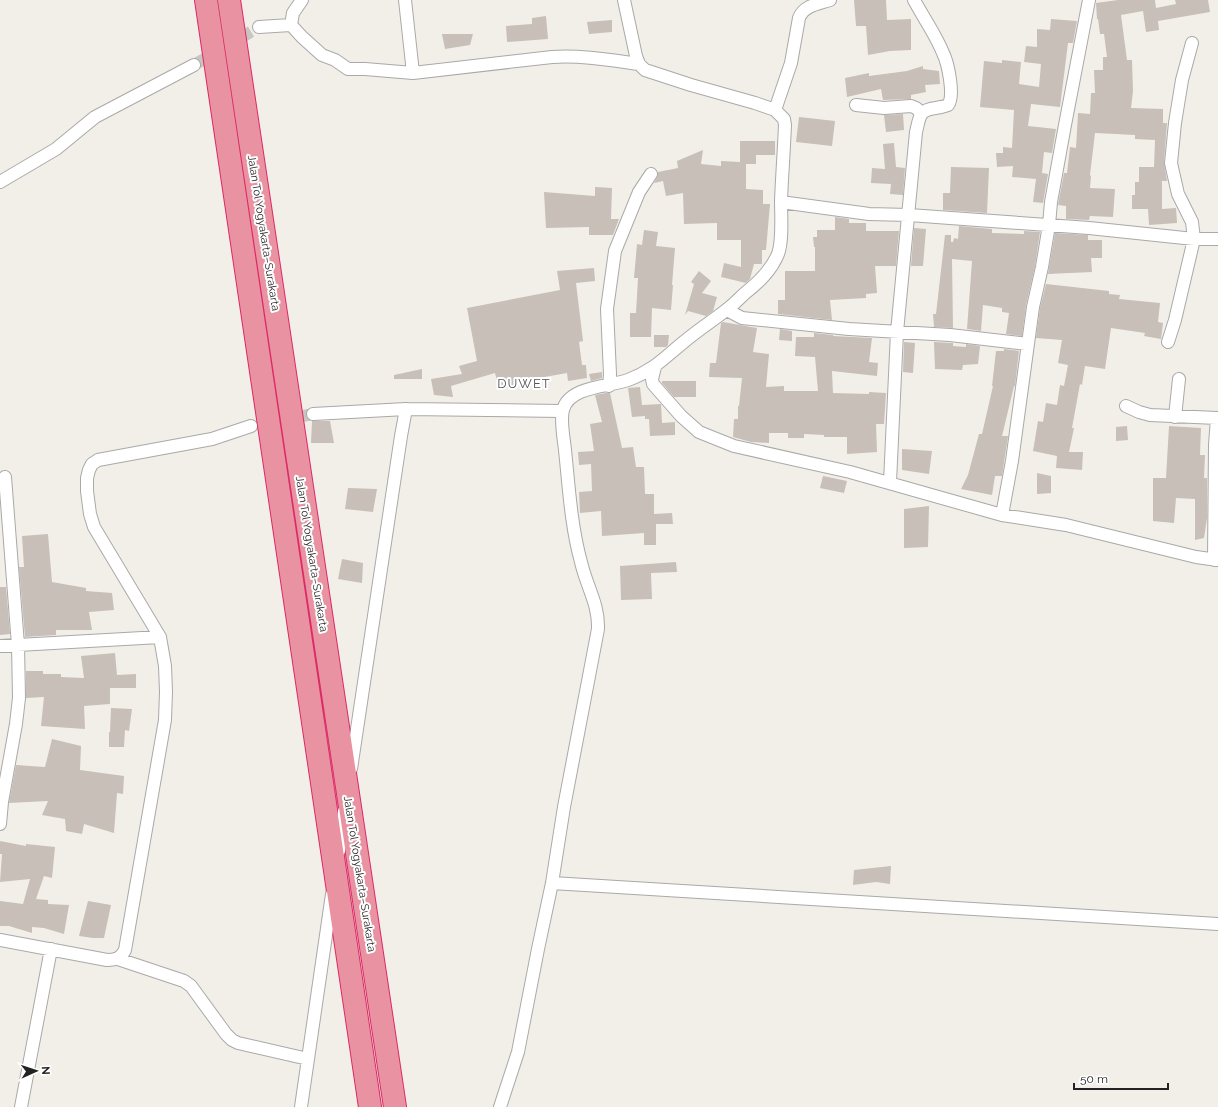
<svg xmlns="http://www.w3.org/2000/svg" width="1218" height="1107" font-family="Raleway,sans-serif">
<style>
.building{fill:#c7bfb8}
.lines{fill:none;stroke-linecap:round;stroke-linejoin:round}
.street-tunnel{stroke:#c8c6c1;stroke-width:12;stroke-dasharray:12 6;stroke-linecap:butt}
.street-casing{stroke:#a9a9a9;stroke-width:14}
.highway-casing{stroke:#dc2a67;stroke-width:24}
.street{stroke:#fff;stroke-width:12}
.highway{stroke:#e892a2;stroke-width:22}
.labels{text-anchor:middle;stroke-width:4;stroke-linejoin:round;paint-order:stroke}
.street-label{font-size:11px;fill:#222;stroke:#fff}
.quarter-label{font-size:13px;letter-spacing:1px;fill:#555;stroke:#fff}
</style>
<rect width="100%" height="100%" fill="#f2efe9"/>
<!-- building -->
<path class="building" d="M 854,0 L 886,0 L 887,20 L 911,19 L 911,50 L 890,51 L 868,55 L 866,26 L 856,26 Z
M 1118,0 L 1155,0 L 1156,8 L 1176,4 L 1175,0 L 1208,0 L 1210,12 L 1158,21 L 1159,30 L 1146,32 L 1143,11 L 1121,15 L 1127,60 L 1132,60 L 1133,91 L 1131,108 L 1163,109 L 1163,123 L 1167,123 L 1164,162 L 1167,181 L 1162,181 L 1162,209 L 1176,208 L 1177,223 L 1149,225 L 1148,209 L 1132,209 L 1132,195 L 1135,195 L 1135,182 L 1139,182 L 1139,167 L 1154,167 L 1155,140 L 1135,139 L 1135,135 L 1095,133 L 1090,175 L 1091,176 L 1090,188 L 1115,189 L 1113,217 L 1090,216 L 1089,220 L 1066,219 L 1066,206 L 1058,205 L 1064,173 L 1067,173 L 1070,147 L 1076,148 L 1078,113 L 1090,114 L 1091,93 L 1095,93 L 1094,70 L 1103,70 L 1103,57 L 1107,57 L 1104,34 L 1100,34 L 1098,19 L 1097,19 L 1096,3 Z
M 546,16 L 548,39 L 507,42 L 506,26 L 532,24 L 532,18 Z
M 1051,19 L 1077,21 L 1073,43 L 1068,43 L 1060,107 L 1031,104 L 1028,126 L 1056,129 L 1052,153 L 1044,152 L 1042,173 L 1048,174 L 1043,203 L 1033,202 L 1036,179 L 1012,177 L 1013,166 L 997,167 L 996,153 L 1003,153 L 1003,147 L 1012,148 L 1014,110 L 980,107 L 984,61 L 1002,63 L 1002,60 L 1021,62 L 1019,84 L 1039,87 L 1041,64 L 1024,62 L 1026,46 L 1037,47 L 1037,29 L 1050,30 Z
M 612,20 L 612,32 L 589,34 L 587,22 Z
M 442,34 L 473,34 L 470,45 L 445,49 Z
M 923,66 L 923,69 L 939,71 L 940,84 L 925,85 L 926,92 L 911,95 L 911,99 L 883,100 L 881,89 L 847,97 L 845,78 L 869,73 L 869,76 L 907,71 Z
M 903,114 L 904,130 L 886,132 L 884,115 Z
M 799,117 L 835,121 L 832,146 L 796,142 Z
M 740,141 L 775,141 L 775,155 L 756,155 L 756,164 L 746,164 L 746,189 L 763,190 L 763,204 L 770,204 L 766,250 L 762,250 L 762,264 L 754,264 L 750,279 L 746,283 L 721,277 L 724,263 L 741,267 L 741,240 L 717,240 L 717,223 L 684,224 L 683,193 L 666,196 L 663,181 L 654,183 L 657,178 L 658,172 L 678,168 L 677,161 L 703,150 L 701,164 L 721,166 L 721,161 L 740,162 Z
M 894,143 L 896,167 L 905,168 L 903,195 L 890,194 L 891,184 L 871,183 L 872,168 L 885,169 L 883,144 Z
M 951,167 L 989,168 L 987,213 L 943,210 L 943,193 L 950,193 Z
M 595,187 L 612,188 L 611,219 L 619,219 L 613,235 L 589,235 L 589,227 L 546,228 L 544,192 L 595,196 Z
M 835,217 L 849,219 L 849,223 L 866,223 L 866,231 L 899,231 L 896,266 L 875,266 L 877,293 L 866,294 L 866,298 L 830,300 L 832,320 L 778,314 L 778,300 L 785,300 L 785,271 L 815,271 L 815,247 L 814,247 L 813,237 L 817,237 L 817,230 L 835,230 Z
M 959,226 L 992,229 L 992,233 L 1024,234 L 1024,231 L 1040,232 L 1035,266 L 1026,305 L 1022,336 L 1006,334 L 1009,313 L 1002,312 L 1002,308 L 983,305 L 981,331 L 967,329 L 972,261 L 952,259 L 953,328 L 934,327 L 933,314 L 936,314 L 945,235 L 951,235 L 951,242 L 953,242 L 954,238 L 958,239 Z
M 914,228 L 926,229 L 923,266 L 911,266 Z
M 644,230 L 658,232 L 656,246 L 675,248 L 672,285 L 673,285 L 671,310 L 652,308 L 651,337 L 630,337 L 630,313 L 636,313 L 638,278 L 634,278 L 637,244 L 642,245 Z
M 1055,233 L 1088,235 L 1088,240 L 1102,240 L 1102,258 L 1091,258 L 1092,272 L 1048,274 Z
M 594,268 L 595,281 L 576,283 L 583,341 L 579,342 L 582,365 L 586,365 L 587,378 L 568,381 L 567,373 L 539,378 L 539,377 L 515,383 L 516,385 L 499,390 L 495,373 L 451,386 L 453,397 L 434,395 L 431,379 L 462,374 L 459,366 L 477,361 L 467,308 L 560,290 L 557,271 Z
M 699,271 L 711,281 L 702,293 L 717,297 L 713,311 L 706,316 L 688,311 L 685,315 L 694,284 L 691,282 Z
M 1046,284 L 1109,291 L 1109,294 L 1120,295 L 1119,299 L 1160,303 L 1158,322 L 1163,323 L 1161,339 L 1144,336 L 1145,333 L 1111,328 L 1105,369 L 1085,366 L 1082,385 L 1080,384 L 1072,428 L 1074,428 L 1069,452 L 1083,452 L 1082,470 L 1056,468 L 1057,456 L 1033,451 L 1038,421 L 1043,422 L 1046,403 L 1057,405 L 1060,385 L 1064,386 L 1068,365 L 1058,363 L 1062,340 L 1036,338 L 1040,308 Z
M 723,322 L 757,328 L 753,352 L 769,354 L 766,387 L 784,386 L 784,391 L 818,391 L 815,357 L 795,356 L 796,337 L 814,337 L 814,333 L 833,335 L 833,336 L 872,338 L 869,362 L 878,363 L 877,376 L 832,371 L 833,393 L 869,394 L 869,392 L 886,393 L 884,424 L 876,424 L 877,452 L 847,454 L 847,437 L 824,437 L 824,435 L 804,434 L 804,438 L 788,438 L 788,433 L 769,433 L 769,443 L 751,442 L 733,437 L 734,419 L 738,419 L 738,406 L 739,406 L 742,378 L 709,377 L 710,363 L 716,363 L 721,323 Z
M 780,329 L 792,331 L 792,341 L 779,340 Z
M 654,335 L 669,335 L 668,345 L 666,347 L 654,347 Z
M 904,342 L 915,343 L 913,373 L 903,372 Z
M 934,342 L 953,343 L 953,346 L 966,347 L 966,344 L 980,346 L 978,364 L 963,365 L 962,370 L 935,369 Z
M 1004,349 L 1019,351 L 1015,386 L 1014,386 L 1002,436 L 1008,436 L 1002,476 L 995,476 L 992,495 L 961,489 L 968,475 L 979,434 L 982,434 L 993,386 L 992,386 L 996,351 L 1004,351 Z
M 422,369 L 422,379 L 394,379 L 394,375 Z
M 602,372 L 602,378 L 591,381 L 589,374 Z
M 662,381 L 696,381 L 696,397 L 674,397 L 662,383 Z
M 640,387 L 642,405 L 661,404 L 662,423 L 675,422 L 675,435 L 650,436 L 649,419 L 645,419 L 645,416 L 632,417 L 628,388 Z
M 606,393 L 610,393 L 622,448 L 633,447 L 636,467 L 644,467 L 645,494 L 654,494 L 654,514 L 672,513 L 673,524 L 656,524 L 656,545 L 644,545 L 644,533 L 602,536 L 601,511 L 580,513 L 579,492 L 592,491 L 591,464 L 579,465 L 578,452 L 594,451 L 590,424 L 602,422 L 595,395 Z
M 312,421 L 330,421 L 334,443 L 311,443 Z
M 1127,426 L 1128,440 L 1116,441 L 1116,427 Z
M 1169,426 L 1201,428 L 1200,455 L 1205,455 L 1204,478 L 1207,478 L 1207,518 L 1204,538 L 1195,540 L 1195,499 L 1176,498 L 1174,523 L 1153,521 L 1153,478 L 1166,478 Z
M 902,449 L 932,451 L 929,474 L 902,470 Z
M 1037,473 L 1051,476 L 1051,493 L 1037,494 Z
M 823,476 L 847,481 L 844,493 L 820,488 Z
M 348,488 L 377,489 L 373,512 L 345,509 Z
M 929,506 L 928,547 L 904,548 L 904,509 Z
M 48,534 L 52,582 L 86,588 L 86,591 L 112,593 L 114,610 L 89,612 L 92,630 L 56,630 L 56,635 L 25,637 L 19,567 L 24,567 L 22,536 Z
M 342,559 L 363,563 L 362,583 L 338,579 Z
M 676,562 L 677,572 L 651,573 L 652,599 L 621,600 L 620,566 Z
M 0,587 L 6,587 L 10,634 L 0,635 Z
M 115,653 L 117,675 L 136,674 L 136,688 L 110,688 L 110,704 L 84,706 L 85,729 L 41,726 L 44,697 L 26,698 L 26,671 L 43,671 L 43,674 L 61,674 L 61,677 L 84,678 L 81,656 Z
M 111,708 L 132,709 L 129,731 L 125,730 L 124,747 L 109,747 L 109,732 L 110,732 Z
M 52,739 L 81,746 L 80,770 L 124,776 L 123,794 L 117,793 L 114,833 L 84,824 L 82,834 L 66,831 L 65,819 L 42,815 L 48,801 L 9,803 L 16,765 L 45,767 Z
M 0,841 L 26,846 L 26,844 L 55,847 L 52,878 L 44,876 L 36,899 L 48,900 L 48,904 L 69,905 L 64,934 L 44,928 L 32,927 L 32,933 L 9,926 L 0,926 L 0,901 L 23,904 L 30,879 L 0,882 L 2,854 L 0,854 Z
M 891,866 L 890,884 L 876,882 L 853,885 L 854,870 Z
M 88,901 L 111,905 L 104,938 L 93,938 L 79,936 Z"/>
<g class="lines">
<!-- street-tunnel -->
<path class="street-tunnel" d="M 194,65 L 259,27
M 263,424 L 313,414"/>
<defs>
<path id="street" d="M 405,0 L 413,73
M 291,25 L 293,13 L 302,0
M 259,27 L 291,25 L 302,37 L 322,55 L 335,60 L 348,69 L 365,69 L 413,73 L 552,57 C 581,55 610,60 639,64
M 856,105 L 884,108 L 911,106 L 916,108 L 921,113
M 775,110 L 791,63 L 799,18 C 804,5 819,4 830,0
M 0,182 L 56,149 L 95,117 L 194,65
M 781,202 L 869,214 L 909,215 L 1089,228 L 1194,239 L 1218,239
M 727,310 L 742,318 L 849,329 L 950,335 L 1028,344
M 1168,342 L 1175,320 L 1194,239 L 1192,222 L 1178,194 L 1171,163 L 1175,123 L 1182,80 L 1192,43
M 655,367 L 652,379 L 653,384 L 681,416 L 699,432 L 734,446 L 850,472 L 1002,515 L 1066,525 L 1196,557 L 1218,560
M 609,386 L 610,374 L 607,309 L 615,251 L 639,192 L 651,174
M 1126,406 L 1139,412 L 1150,415 L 1217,418
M 313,414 L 406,409 L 562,411
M 1175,417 L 1179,379
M 890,482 L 897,332 L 916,132 C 920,117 918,110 936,108 C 940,107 944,107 948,105 C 955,96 948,63 943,53 C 936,35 923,17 914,0
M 1002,515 L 1012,461 L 1033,307 L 1042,267 L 1049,225 L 1051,202 L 1065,125 L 1089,0
M 1214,560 L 1215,445 L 1217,418 L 1218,418
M 0,646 L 160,637
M 351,769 L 401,436 L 406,409
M 0,824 L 2,802 L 16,724 L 19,698 L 18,645 L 5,477
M 339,851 L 344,811
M 552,883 L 1218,924
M 0,940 L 107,960 C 116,960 121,958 125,950 L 165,720 L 166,692 L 165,666 L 160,637 L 94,527 L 90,514 L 87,491 L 87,478 L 89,470 L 92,464 L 98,460 L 212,439 L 251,426
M 118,959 L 184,981 L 191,986 L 226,1034 L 232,1040 L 238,1043 L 308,1059
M 21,1107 L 51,949
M 301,1107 L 332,894
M 500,1107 L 518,1052 L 538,949 L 552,883 L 564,807 L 598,629 C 599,604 586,585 581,562 C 571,526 569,488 565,450 C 564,439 560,421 563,410 C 569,386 608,387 628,380 C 653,371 665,357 685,341 C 698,330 712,321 725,311 C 732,306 738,300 744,294 C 758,283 771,271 778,254 C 783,240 781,216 781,201 C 782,175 784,150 785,125 L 784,119 L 775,110 L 755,103 L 691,85 L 645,70 L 639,64 L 636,56 L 624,0"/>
<path id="highway" d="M 206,0 L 370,1107
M 229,0 L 395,1107"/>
</defs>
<!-- street casing -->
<use href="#street" class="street-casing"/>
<!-- highway casing -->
<use href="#highway" class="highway-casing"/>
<!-- street -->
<use href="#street" class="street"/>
<!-- highway -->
<use href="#highway" class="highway"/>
</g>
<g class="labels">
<!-- street labels -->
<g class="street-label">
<text transform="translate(264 233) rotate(81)" y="4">Jalan Tol Yogyakarta–Surakarta</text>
<text transform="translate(312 554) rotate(81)" y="4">Jalan Tol Yogyakarta–Surakarta</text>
<text transform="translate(360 874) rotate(81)" y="4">Jalan Tol Yogyakarta–Surakarta</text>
</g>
<!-- quarter labels -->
<g class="quarter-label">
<text x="524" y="388">DUWET</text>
</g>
</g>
<!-- north arrow -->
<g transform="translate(36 1071) rotate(87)" stroke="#ffffff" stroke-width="3" paint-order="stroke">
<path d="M0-3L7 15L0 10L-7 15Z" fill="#222222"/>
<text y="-6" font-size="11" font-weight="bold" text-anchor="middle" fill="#222222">N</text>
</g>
<!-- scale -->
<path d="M1074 1083v6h94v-6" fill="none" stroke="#222222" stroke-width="2"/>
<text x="1080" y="1083" font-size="12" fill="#222222" stroke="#ffffff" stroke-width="3" paint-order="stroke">50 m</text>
</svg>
